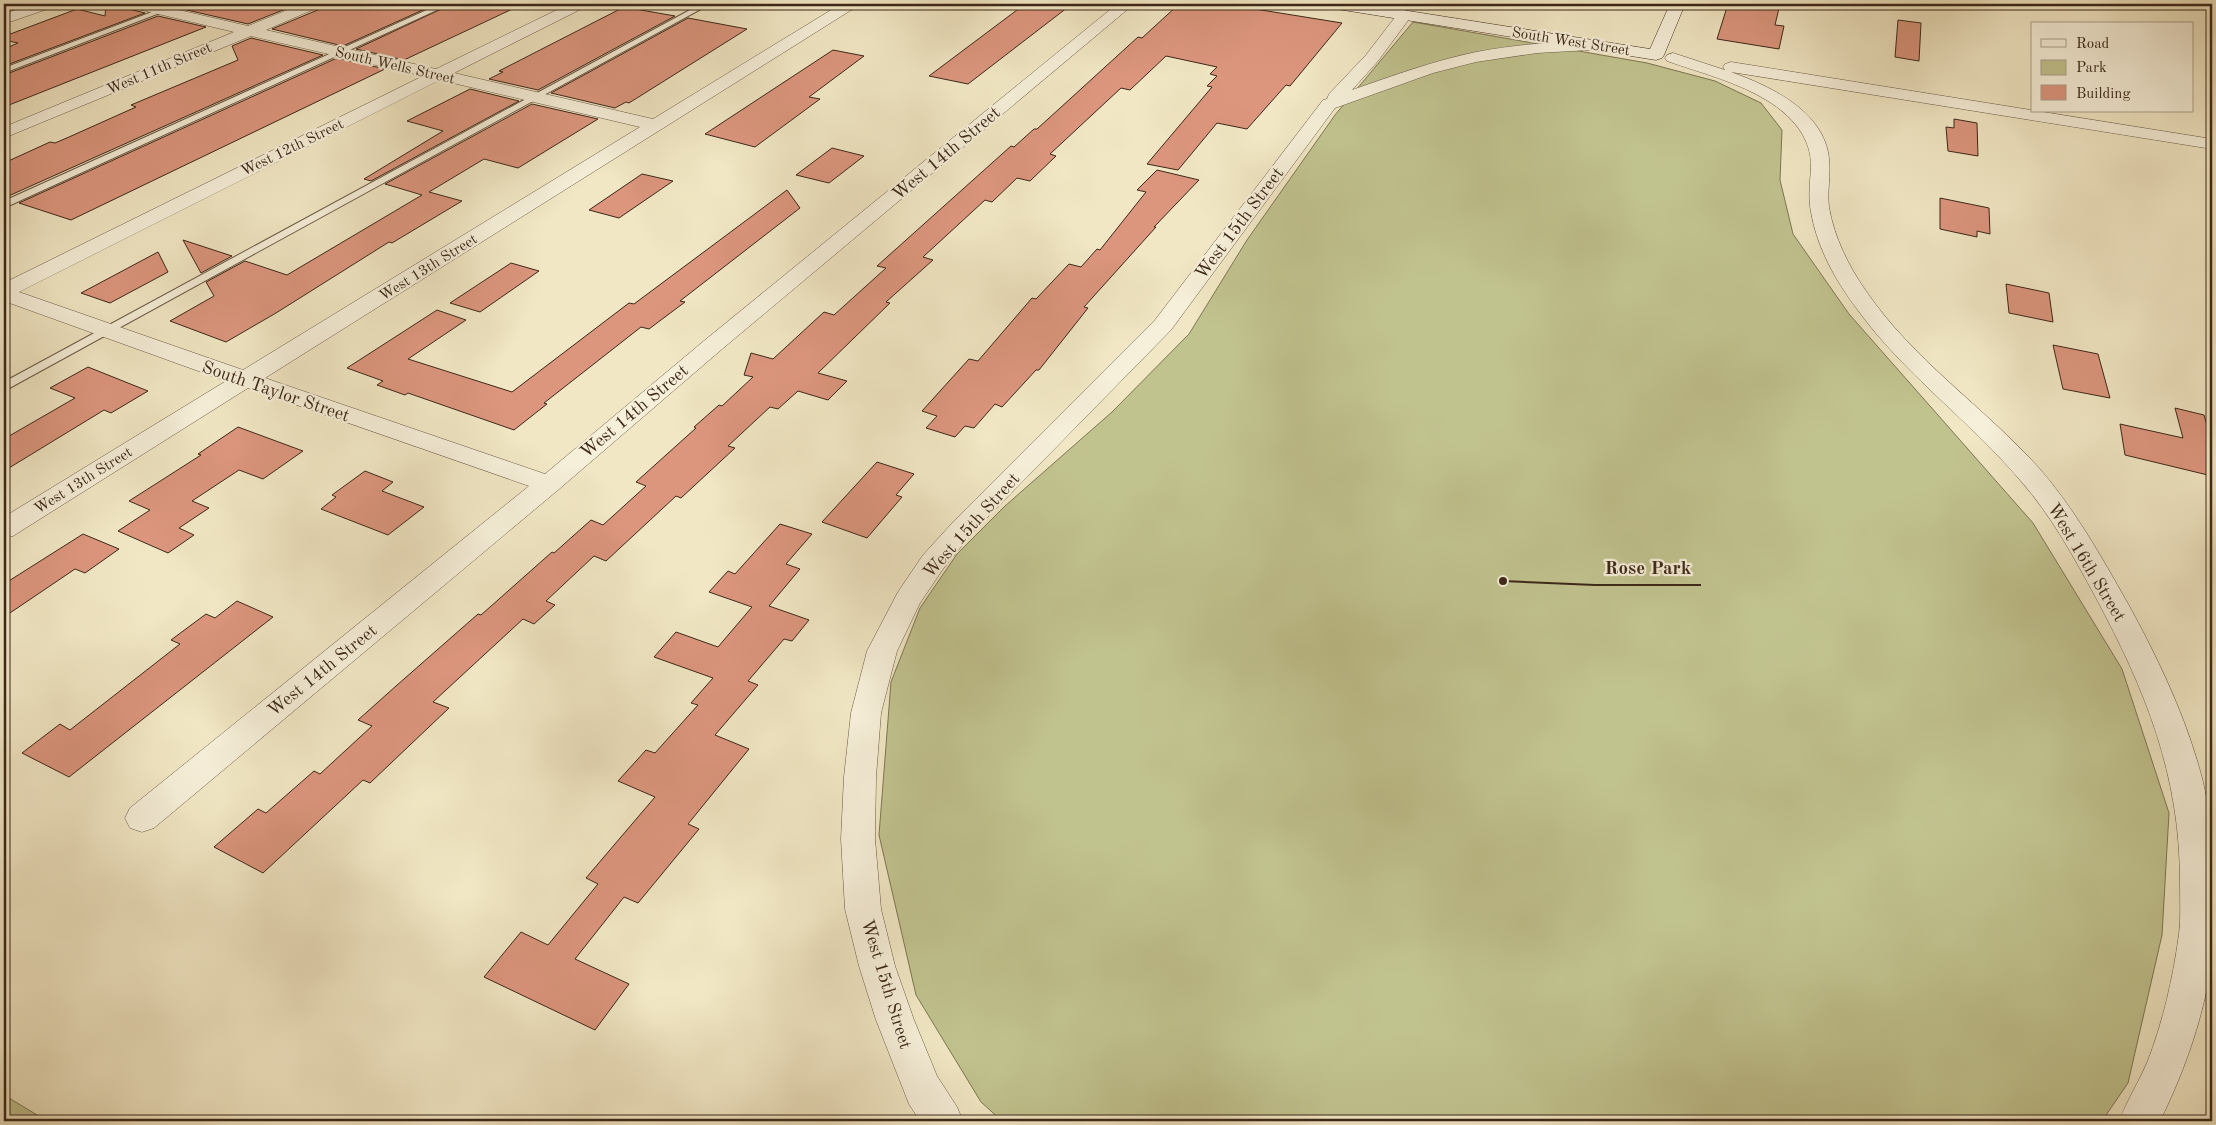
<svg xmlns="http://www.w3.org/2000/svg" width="2216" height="1125" font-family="'Old Standard TT',serif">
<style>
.green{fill:#c1c38f;stroke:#7e7554}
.building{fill:#dc967e;stroke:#3c2719}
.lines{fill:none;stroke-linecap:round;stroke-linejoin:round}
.lane-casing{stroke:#695744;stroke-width:2}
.street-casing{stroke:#695744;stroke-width:1}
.secondary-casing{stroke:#3c2719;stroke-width:1}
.lane{fill:#f6efd9;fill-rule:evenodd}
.street{fill:#f6efd9;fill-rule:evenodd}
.secondary{fill:#f6efd9;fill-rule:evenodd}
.labels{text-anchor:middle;stroke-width:4.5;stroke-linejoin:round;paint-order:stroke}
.far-street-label{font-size:15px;fill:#3c2719;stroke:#f6efd9}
.street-label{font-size:18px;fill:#3c2719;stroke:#f6efd9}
.leader{fill:none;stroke:#3c2719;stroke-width:2}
.callout-dot{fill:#3c2719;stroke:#f6efd9;stroke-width:2}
.callout-label{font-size:19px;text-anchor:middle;font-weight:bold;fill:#3c2719;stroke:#f6efd9;stroke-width:4.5;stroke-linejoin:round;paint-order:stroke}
</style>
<rect width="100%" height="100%" fill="#f1e7c4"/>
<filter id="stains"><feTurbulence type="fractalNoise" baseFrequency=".004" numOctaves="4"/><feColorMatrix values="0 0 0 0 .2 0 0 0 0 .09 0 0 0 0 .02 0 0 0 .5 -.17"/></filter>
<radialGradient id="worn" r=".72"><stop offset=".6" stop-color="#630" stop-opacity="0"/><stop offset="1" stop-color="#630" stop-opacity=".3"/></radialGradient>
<!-- green -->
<path class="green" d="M 1413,22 L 1647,63 L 1715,81 L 1761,103 L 1782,130 L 1780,180 L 1793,234 L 1849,314 L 2033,523 L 2122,669 L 2169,813 L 2162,935 L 2128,1083 L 2102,1121 L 1002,1121 L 981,1102 L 916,995 L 879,835 L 891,682 L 920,608 L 957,554 L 1005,506 L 1112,412 L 1189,334 L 1247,240 L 1335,115 Z
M 4,1095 L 47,1121 L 4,1121 Z"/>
<!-- building -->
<path class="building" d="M 106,4 L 124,4 L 129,9 L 145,13 L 4,66 L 4,49 L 18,43 L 4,40 L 10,37 L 5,36 L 77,9 L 105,16 Z
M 185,4 L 298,4 L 248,24 L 178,8 Z
M 323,4 L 436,4 L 343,46 L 272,29 L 320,9 Z
M 452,4 L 523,4 L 404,60 L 356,49 Z
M 1025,4 L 1072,4 L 968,84 L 929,76 Z
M 1179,4 L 1224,4 L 1342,23 L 1290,86 L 1286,85 L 1247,129 L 1217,123 L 1178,170 L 1147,164 L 1212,87 L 1207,86 L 1217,76 L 1210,74 L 1217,67 L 1166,56 L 1130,90 L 1121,88 L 1050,154 L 1056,156 L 1030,181 L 1017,178 L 992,202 L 985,200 L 923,257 L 933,260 L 886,302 L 890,303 L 818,373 L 847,381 L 828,400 L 798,391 L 778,409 L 770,407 L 728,446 L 735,448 L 681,498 L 676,496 L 606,561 L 594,556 L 546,601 L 555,605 L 534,624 L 523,619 L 433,702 L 449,708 L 370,783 L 363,780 L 263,873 L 214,847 L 258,809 L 266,813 L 314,771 L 320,774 L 372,726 L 358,720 L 396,686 L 478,614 L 481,615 L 552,552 L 554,553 L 591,520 L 603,525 L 646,486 L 636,482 L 696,428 L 694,427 L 719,405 L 722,406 L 753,377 L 744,375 L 751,353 L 773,359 L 824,312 L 834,315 L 886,268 L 877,266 L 1011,146 L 1014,147 L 1034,129 L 1037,129 L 1138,37 L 1142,38 Z
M 1728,4 L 1780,4 L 1775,25 L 1784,26 L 1779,49 L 1717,39 Z
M 624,7 L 675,16 L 538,90 L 489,79 L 503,72 L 499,71 Z
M 158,16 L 206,27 L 4,107 L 4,75 Z
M 688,18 L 747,29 L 629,103 L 626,102 L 615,108 L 551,93 Z
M 1898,20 L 1921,23 L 1919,61 L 1895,57 Z
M 251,38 L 323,55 L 4,198 L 4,163 L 50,142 L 55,143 L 69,137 L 136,107 L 131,105 L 238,60 L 232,46 Z
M 833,50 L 864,56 L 809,97 L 820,99 L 755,147 L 705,134 Z
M 337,58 L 385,69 L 71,220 L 19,203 Z
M 470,89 L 519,101 L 371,181 L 364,179 L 443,131 L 407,121 Z
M 532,104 L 598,119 L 518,168 L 484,159 L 429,192 L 462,201 L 392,243 L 389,242 L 276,313 L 226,342 L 170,321 L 214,296 L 206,282 L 245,261 L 287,275 L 422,195 L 385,184 Z
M 1954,119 L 1977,123 L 1978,156 L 1948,151 L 1946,127 L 1954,128 Z
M 832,148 L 864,156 L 829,183 L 796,175 Z
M 1157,170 L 1199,180 L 1154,227 L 1156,227 L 1084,307 L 1088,308 L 1039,370 L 1036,370 L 1002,407 L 995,404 L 974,428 L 965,426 L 955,437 L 926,428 L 937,416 L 922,411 L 969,359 L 978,361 L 1032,298 L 1036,299 L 1069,264 L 1081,267 L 1097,249 L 1100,250 L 1146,192 L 1137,190 Z
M 642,174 L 673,181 L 619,218 L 589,210 Z
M 787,190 L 800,208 L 680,301 L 685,302 L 649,329 L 641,327 L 544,403 L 547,404 L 514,430 L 408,393 L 405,395 L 377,385 L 383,381 L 347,368 L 437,310 L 466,320 L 408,359 L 512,392 L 629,303 L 634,304 Z
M 1940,198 L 1989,208 L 1990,234 L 1977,231 L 1977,237 L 1940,229 Z
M 183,240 L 232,256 L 201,273 Z
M 158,252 L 168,272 L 110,303 L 81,293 Z
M 511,263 L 539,271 L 480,312 L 450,303 Z
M 2006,284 L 2049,293 L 2053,322 L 2009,313 Z
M 2053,345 L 2098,354 L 2110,398 L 2063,389 Z
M 88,367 L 148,391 L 111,413 L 104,410 L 4,471 L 4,439 L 75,398 L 50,388 Z
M 2175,408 L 2204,415 L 2212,443 L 2212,476 L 2125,455 L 2120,424 L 2183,438 Z
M 238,427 L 303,451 L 263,479 L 239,470 L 192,501 L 209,508 L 179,528 L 194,535 L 168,553 L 118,531 L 150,510 L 129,501 L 201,455 L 198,454 Z
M 877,462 L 914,474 L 896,495 L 902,497 L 867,538 L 822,522 Z
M 365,471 L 393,482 L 382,491 L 424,507 L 388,535 L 321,509 L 336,497 L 332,495 Z
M 780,524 L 812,534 L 786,564 L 800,569 L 769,606 L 809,620 L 792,641 L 784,639 L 748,681 L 758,685 L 715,735 L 749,749 L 688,824 L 699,829 L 638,903 L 624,897 L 575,959 L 629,984 L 595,1030 L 484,977 L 521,932 L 548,945 L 598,884 L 586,878 L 655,797 L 618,781 L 646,750 L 655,753 L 698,705 L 691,703 L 713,678 L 654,657 L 676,632 L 718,647 L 752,607 L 709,592 L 728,571 L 735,574 Z
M 83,534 L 119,549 L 85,573 L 75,569 L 4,617 L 4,584 Z
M 237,601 L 273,617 L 69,777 L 22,753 L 60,724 L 70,730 L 180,644 L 171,640 L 206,614 L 215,618 Z"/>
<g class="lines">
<defs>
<path id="lane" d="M 173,4 L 183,4 L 4,73 L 4,68 Z
M 440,4 L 450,4 L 4,208 L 4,201 Z
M 701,4 L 710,4 L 4,391 L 4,382 Z
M 982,4 L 991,4 L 983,8 L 979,6 Z"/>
<path id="street" d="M 34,4 L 56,4 L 53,7 L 4,24 L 4,14 Z
M 126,4 L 153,4 L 248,26 L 302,4 L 321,4 L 319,7 L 266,30 L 436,69 L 569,4 L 587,4 L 585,7 L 454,73 L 653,119 L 841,4 L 858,4 L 856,7 L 265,378 L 545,474 L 705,340 L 1117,4 L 1134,4 L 721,350 L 558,490 L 154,828 L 142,832 L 130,828 L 125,818 L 130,808 L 529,486 L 248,388 L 13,536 L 4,538 L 4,517 L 226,381 L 4,301 L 4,283 L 423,76 L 251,36 L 4,138 L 4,127 L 234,32 L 129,7 ZM 440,80 L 640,127 L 243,370 L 19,292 Z
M 1404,10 L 1409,12 L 1412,15 L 1378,61 L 1352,90 C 1392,76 1433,61 1476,52 C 1514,45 1552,42 1590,40 L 1596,42 L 1598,45 L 1596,48 L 1590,50 L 1537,53 L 1476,62 L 1433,73 L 1335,108 L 1171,330 L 973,532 L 943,569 L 920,603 L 897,651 L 881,713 L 876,777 L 875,839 L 881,909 L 895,966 L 914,1020 L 937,1076 L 957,1107 L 963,1121 L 920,1121 L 909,1104 L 876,1020 L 859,966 L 845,909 L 841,839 L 844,777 L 851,713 L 867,651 L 898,592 L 923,555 L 955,520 L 1155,320 L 1323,100 L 1327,99 L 1329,94 L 1366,55 L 1399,12 Z
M 1673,53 L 1725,70 L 1723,67 L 1725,64 L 1731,62 L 2212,139 L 2212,149 L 1731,72 C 1770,86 1824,111 1829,158 C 1831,174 1827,191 1829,207 C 1834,237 1849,267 1866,291 C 1913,360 1984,407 2039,468 C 2074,508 2101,556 2127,602 C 2158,658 2186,717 2202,778 C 2211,813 2212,847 2212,883 C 2212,907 2214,933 2212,957 C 2205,1014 2185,1070 2160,1121 L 2119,1121 C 2127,1101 2138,1083 2147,1063 C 2163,1022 2173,978 2179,934 C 2181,917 2180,900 2180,882 C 2180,775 2146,691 2096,598 C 2074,557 2051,515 2020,480 C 1969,420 1903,373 1857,309 C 1836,281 1817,248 1811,212 C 1808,197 1810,183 1811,168 C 1812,138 1792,116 1768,101 C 1738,82 1701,73 1667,61 L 1665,58 L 1667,55 Z"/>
<path id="secondary" d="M 1329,4 L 1364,4 L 1650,49 L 1670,4 L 1685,4 L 1664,55 L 1662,58 L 1656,60 L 1337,9 L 1332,7 Z"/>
</defs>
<!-- lane casing -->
<use href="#lane" class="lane-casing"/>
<!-- street casing -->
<use href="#street" class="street-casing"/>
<!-- secondary casing -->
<use href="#secondary" class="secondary-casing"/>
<!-- lane -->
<use href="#lane" class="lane"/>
<!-- street -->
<use href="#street" class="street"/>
<!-- secondary -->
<use href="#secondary" class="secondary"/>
</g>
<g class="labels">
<!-- far-street labels -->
<g class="far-street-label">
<text transform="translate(1571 41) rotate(9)" y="5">South West Street</text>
<text transform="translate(395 65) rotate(13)" y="5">South Wells Street</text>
<text transform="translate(159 68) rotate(-23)" y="5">West 11th Street</text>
<text transform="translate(292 147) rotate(-26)" y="5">West 12th Street</text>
<text transform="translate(428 267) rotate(-32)" y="5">West 13th Street</text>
<text transform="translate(83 480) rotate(-32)" y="5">West 13th Street</text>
</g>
<!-- street labels -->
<g class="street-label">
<text transform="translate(946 153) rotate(-40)" y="6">West 14th Street</text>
<text transform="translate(1239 223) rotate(-53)" y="6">West 15th Street</text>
<text transform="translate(276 391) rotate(19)" y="6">South Taylor Street</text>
<text transform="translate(634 411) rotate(-40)" y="6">West 14th Street</text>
<text transform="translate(971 525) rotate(-48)" y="6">West 15th Street</text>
<text transform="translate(2087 562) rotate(59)" y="6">West 16th Street</text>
<text transform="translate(322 670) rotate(-39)" y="6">West 14th Street</text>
<text transform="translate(887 984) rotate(73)" y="6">West 15th Street</text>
</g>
</g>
<!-- callouts -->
<path class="leader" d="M1503 581L1595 585H1701"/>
<circle class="callout-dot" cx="1503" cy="581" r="5"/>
<g class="callout-label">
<text x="1648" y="574">Rose Park</text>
</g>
<!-- margin -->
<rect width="2216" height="1125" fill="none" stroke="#f1e7c4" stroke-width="20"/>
<rect x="5" y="5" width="2206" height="1115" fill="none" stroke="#3c2719" stroke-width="2.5"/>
<rect x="10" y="10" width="2196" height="1105" fill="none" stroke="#3c2719"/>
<!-- legend -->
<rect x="2031" y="22" width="162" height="90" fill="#f6efd9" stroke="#ac9f8c"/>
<rect x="2041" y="39" width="25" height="8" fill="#f6efd9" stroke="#ac9f8c"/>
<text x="2076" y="48" font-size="15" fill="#3c2719">Road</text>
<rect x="2041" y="60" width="25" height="15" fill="#c1c38f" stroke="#ac9f8c"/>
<text x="2076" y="72" font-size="15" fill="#3c2719">Park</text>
<rect x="2041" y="85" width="25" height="15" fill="#dc967e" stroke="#ac9f8c"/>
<text x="2076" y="98" font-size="15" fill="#3c2719">Building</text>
<rect width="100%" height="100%" filter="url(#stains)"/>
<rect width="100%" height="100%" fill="url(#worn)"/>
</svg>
